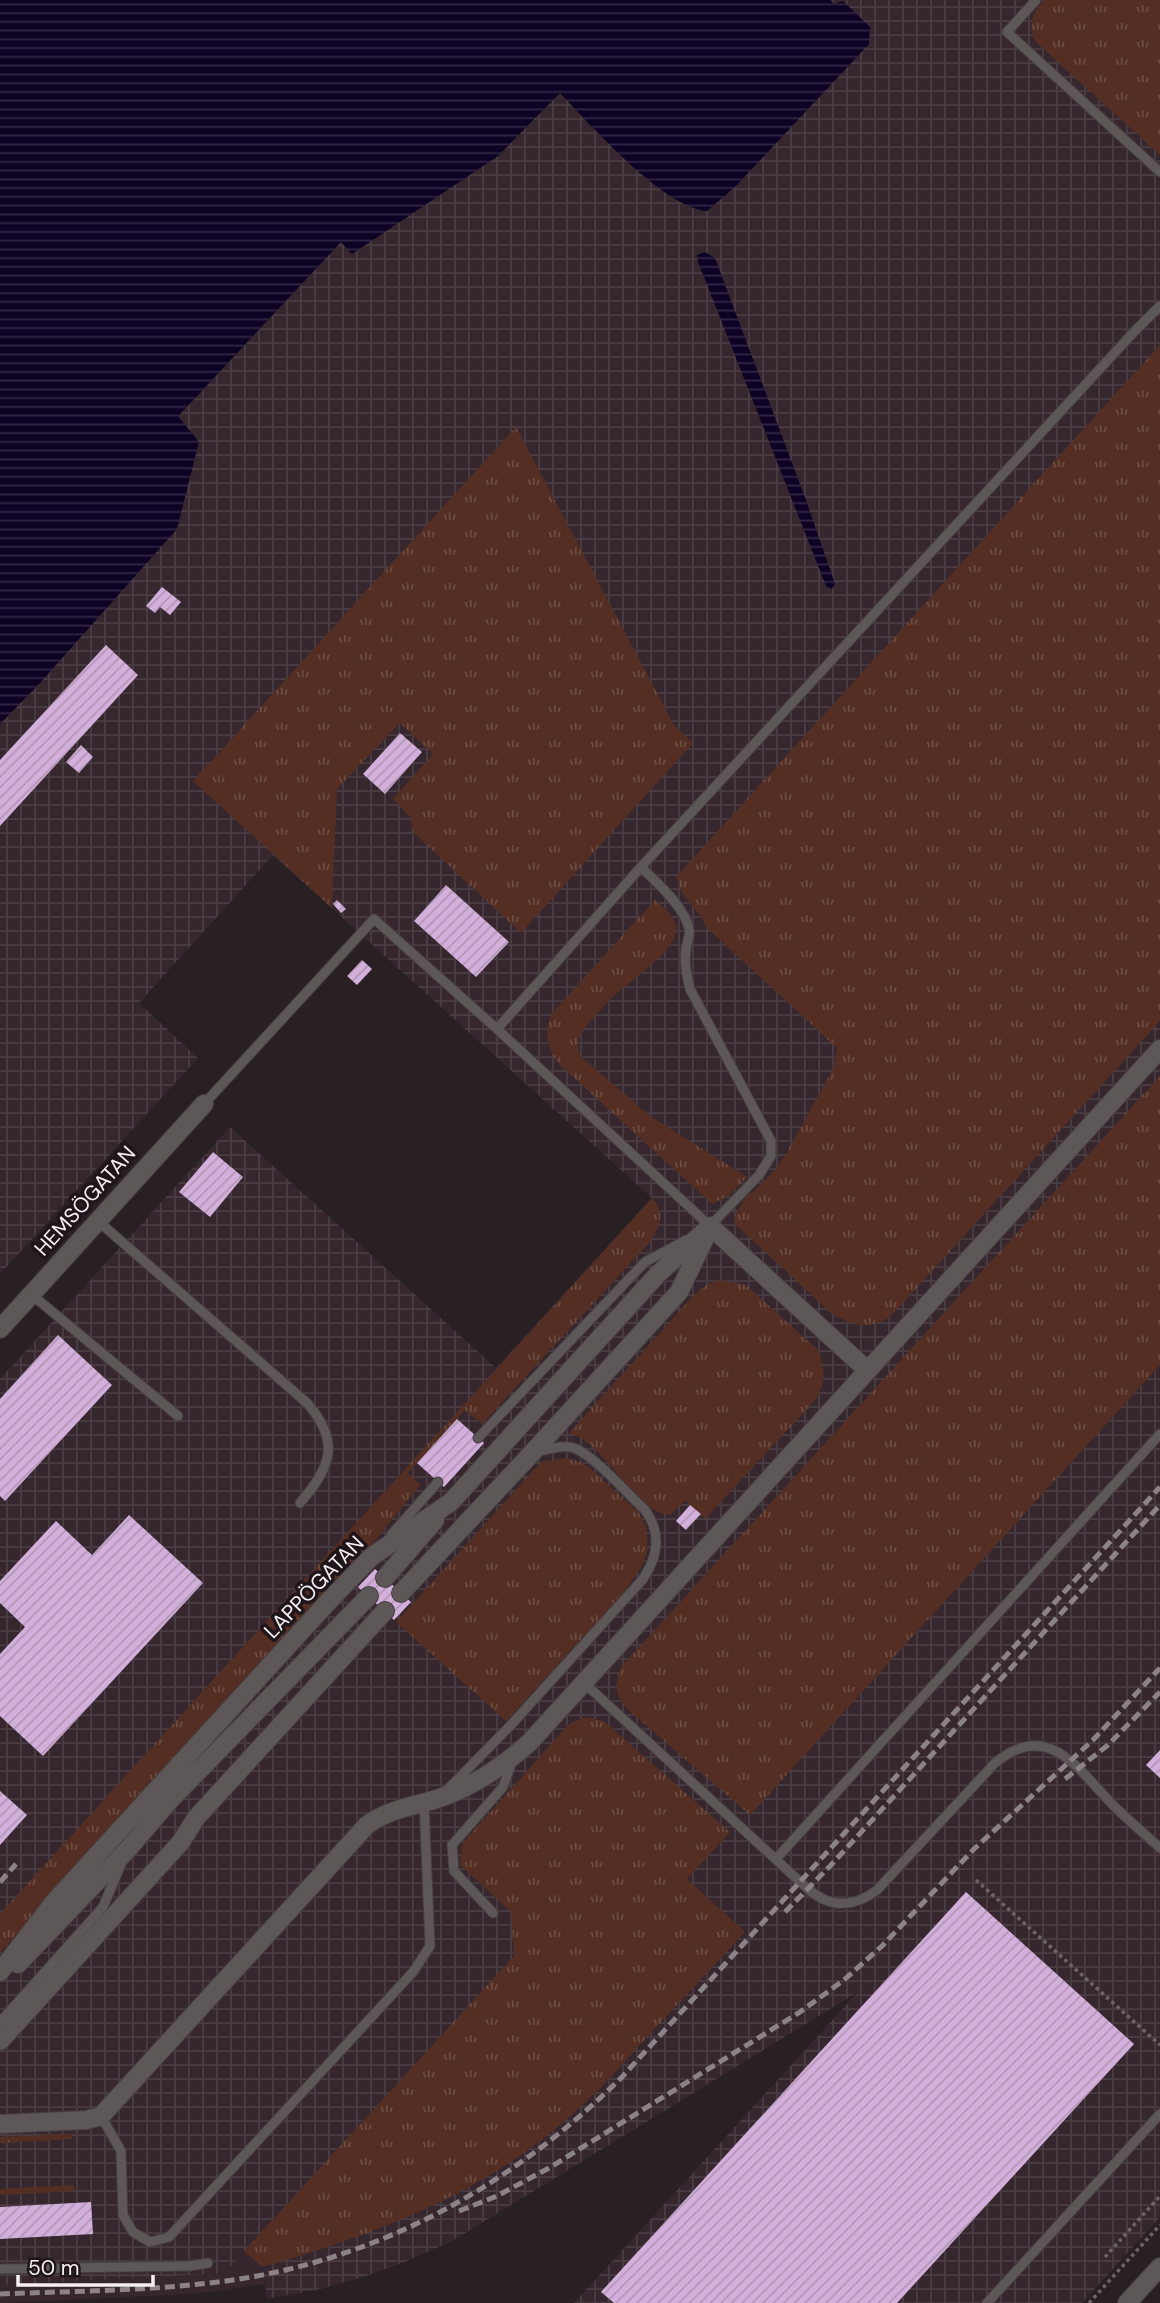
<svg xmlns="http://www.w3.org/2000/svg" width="1160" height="2303" font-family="'DM Sans',sans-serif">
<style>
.built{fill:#36272f}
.industrial{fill:url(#industrial-grid)}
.grass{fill:url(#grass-tufts)}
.water{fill:url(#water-rules)}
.building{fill:url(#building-hatch)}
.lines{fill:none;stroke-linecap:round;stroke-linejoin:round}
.service-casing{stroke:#463d41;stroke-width:11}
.minor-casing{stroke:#463d41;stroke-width:20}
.path{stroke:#6c6468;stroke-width:3.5;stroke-dasharray:3.5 3.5;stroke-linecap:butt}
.service{stroke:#5d5758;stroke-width:9}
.minor{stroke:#5d5758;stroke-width:18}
.rail{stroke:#8b8387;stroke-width:5;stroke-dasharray:10 5;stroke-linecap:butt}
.labels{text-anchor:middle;stroke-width:7;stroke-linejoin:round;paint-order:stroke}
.street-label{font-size:21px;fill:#f6f0f3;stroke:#1f161b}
</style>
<defs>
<pattern id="industrial-grid" width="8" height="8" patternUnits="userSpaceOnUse" patternTransform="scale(1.75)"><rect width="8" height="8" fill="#36272f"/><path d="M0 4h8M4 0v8" fill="none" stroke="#4a3c43"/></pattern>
<pattern id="grass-tufts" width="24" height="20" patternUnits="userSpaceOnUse" patternTransform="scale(1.75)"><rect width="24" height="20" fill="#542e22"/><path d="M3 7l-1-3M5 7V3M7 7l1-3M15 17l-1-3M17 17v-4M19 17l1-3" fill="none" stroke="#6d4d43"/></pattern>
<pattern id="water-rules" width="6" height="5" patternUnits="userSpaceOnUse" patternTransform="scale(1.75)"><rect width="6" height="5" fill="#0d0224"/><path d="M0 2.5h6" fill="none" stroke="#312744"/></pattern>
<pattern id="building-hatch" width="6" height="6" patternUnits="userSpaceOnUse" patternTransform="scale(1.75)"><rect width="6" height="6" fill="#d3b0db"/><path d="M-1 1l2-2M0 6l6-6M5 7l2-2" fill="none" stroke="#b196b6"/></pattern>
</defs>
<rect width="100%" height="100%" fill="#292024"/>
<!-- built -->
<path class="built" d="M 244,2251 L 262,2267 L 265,2284 L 219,2291 L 173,2295 L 0,2303 L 0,2285 L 224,2273 Z"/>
<!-- industrial -->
<path class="industrial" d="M 830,0 L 1160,0 L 1160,2217 L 1082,2303 L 574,2303 L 858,1992 L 454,2240 L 405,2262 L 363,2277 L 316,2290 L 267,2299 L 262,2267 L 244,2251 L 225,2273 L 0,2285 L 0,1379 L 230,1127 L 496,1368 L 652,1198 L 273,855 L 139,1003 L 198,1058 L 0,1274 L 0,724 L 40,683 L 178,417 L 341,242 L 352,254 L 498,156 L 560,92 L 593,129 L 834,4 Z"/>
<!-- grass -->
<path class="grass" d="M 1044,0 L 1160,0 L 1160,155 L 1036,42 C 1027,25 1032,14 1044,0 Z
M 1160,345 L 1160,1021 L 890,1317 C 868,1330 852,1326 831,1313 L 734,1223 L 736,1214 L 743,1201 L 775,1170 L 786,1154 L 833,1069 L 837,1048 L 706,927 L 702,918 L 682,893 L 676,877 Z
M 516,427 L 674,725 L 693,743 L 521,933 L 413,832 L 410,817 L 393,799 L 433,754 L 400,723 L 337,789 L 332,908 L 193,781 Z
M 655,900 C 661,906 670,912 674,920 C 688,944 632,979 617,993 C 606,1004 583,1026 578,1040 C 577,1045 579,1050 580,1056 L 650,1116 L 747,1177 L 728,1196 L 712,1204 L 559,1064 C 546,1046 543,1033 553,1012 Z
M 1160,1076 L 1160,1365 L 750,1815 L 626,1708 C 615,1694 614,1683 621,1667 Z
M 652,1198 C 667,1213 659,1229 648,1244 L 482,1424 L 465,1410 L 408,1473 L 420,1485 L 369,1548 L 0,1953 L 0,1914 Z
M 719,1280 L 746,1285 L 818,1350 C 825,1368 826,1380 817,1398 L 705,1519 L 685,1500 L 670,1515 C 635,1513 604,1441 569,1433 L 695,1294 L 705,1286 Z
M 566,1458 L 574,1460 L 588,1466 L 639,1513 L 646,1526 L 648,1549 L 642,1566 L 624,1592 L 506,1721 L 396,1622 L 541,1462 Z
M 588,1717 L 605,1722 L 730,1832 L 687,1879 L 745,1932 C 711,1969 677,2005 643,2041 C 622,2065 601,2089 577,2110 C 485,2194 379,2233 262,2267 L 244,2251 L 514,1956 L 511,1912 L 460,1865 L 462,1844 L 568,1725 L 574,1721 Z
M 72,2134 L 72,2139 L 0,2143 L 0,2137 Z
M 74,2185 L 75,2191 L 0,2195 L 0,2189 Z"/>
<!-- water -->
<path class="water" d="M 0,0 L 830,0 L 834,4 L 843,1 L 870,27 L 869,44 L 735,187 L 707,211 C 662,207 591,125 560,93 L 498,156 L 352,254 L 341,242 L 178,416 L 199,442 L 177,529 L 40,683 L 0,724 Z
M 705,252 L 715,258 L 806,500 L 835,584 L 832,589 L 826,586 L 698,262 L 697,255 Z"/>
<!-- building -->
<path class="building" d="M 162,587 L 181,602 L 170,615 L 160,607 L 155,613 L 146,606 Z
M 106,645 L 138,675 L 0,826 L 0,760 Z
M 400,733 L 422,752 L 385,794 L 363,774 Z
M 81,745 L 93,757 L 79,773 L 66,762 Z
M 446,885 L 509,942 L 476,977 L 414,921 Z
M 337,900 L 346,909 L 341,913 L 333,904 Z
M 362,960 L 372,969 L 357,985 L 347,976 Z
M 213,1152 L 243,1177 L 210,1217 L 179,1192 Z
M 58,1335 L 112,1385 L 5,1501 L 0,1496 L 0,1399 Z
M 457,1419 L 484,1443 L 444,1487 L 417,1463 Z
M 690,1505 L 701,1514 L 686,1530 L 676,1521 Z
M 129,1515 L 203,1583 L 43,1756 L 0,1716 L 0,1654 L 25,1627 L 0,1603 L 0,1581 L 56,1521 L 92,1555 Z
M 375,1569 L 411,1602 L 394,1620 L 358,1587 Z
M 1160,1750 L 1160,1778 L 1146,1765 Z
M 0,1791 L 27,1815 L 0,1845 Z
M 966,1892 L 1134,2044 L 897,2303 L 614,2303 L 601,2292 Z
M 91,2202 L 93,2234 L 0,2239 L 0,2207 Z"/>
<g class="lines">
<defs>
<path id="service" d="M 1036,0 L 1007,32 L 1160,172
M 641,867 C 656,882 685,907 689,929 C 691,935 686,944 686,950 C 684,964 687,976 690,989 L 771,1141 L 771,1156 L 759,1175 L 710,1226
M 497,1029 L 641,867 L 1132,334 L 1160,306
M 204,1104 L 374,919 L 497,1029 L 710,1226
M 98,1221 L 307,1403 C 341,1442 331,1467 300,1503
M 32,1295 L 178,1416
M 478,1438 L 645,1262 L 686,1240
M 391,1535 L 438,1482
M 583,1682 L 808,1889 C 831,1909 855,1907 877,1890 L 995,1763 C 1049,1718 1079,1771 1115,1807 C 1129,1821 1145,1834 1160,1848
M 446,1791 L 510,1726 L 643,1579 C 658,1556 662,1534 645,1510 C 628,1495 590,1450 570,1447 C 559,1446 548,1449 537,1452
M 776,1859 L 1160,1434
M 493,1913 L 454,1871 L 452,1845 L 503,1787 L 513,1759
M 0,2022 L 103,1907 L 122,1862
M 101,2116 L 121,2151 L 123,2215 L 133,2232 L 150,2242 L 169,2237 L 413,1972 L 430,1946 L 424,1802
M 0,2269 L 189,2266 L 208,2263
M 987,2303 L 1160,2114"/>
<path id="minor" d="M 710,1226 L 867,1370
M 0,1329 L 204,1104
M 385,1578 L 435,1520
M 401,1593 L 532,1453 L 679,1292 L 706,1236
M 18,1964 L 129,1848 L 171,1799 L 369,1596
M 0,1972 L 55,1901 L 327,1603 L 371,1557 L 451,1502 L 658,1274 L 710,1226
M 0,2041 L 181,1842 L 196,1818 L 385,1611
M 0,2124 L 86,2120 L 101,2116 L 367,1825 C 387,1810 413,1806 437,1799 C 470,1788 503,1766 529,1743 L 1160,1049
M 1127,2303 L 1160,2267"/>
</defs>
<!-- service casing -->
<use href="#service" class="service-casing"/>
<!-- minor casing -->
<use href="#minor" class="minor-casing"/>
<!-- path -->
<path class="path" d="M 976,1880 L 1160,2045
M 1105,2257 L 1160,2196
M 1089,2303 L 1160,2225"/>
<!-- service -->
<use href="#service" class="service"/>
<!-- minor -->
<use href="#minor" class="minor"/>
<!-- rail -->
<path class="rail" d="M 1065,1779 L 1108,1745 L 1160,1692
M 0,1882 L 16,1864
M 785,1912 L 832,1864 L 1160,1505
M 459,2211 L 497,2196 L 549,2168 L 800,2012 L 844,1980 L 882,1946 L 974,1849 L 1093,1740 L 1160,1668
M 0,2294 C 72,2291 146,2291 218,2282 C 374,2263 511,2187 622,2077 L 1160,1487"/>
</g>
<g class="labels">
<!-- street labels -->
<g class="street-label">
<text transform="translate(85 1201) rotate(-48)" y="7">HEMSÖGATAN</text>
<text transform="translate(314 1587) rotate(-46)" y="7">LAPPÖGATAN</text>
</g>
</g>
<!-- scale -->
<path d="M18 2275v10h135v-10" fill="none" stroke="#f6f0f3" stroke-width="3.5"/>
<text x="28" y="2275" font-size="21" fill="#f6f0f3" stroke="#1f161b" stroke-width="5" paint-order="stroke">50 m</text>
</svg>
